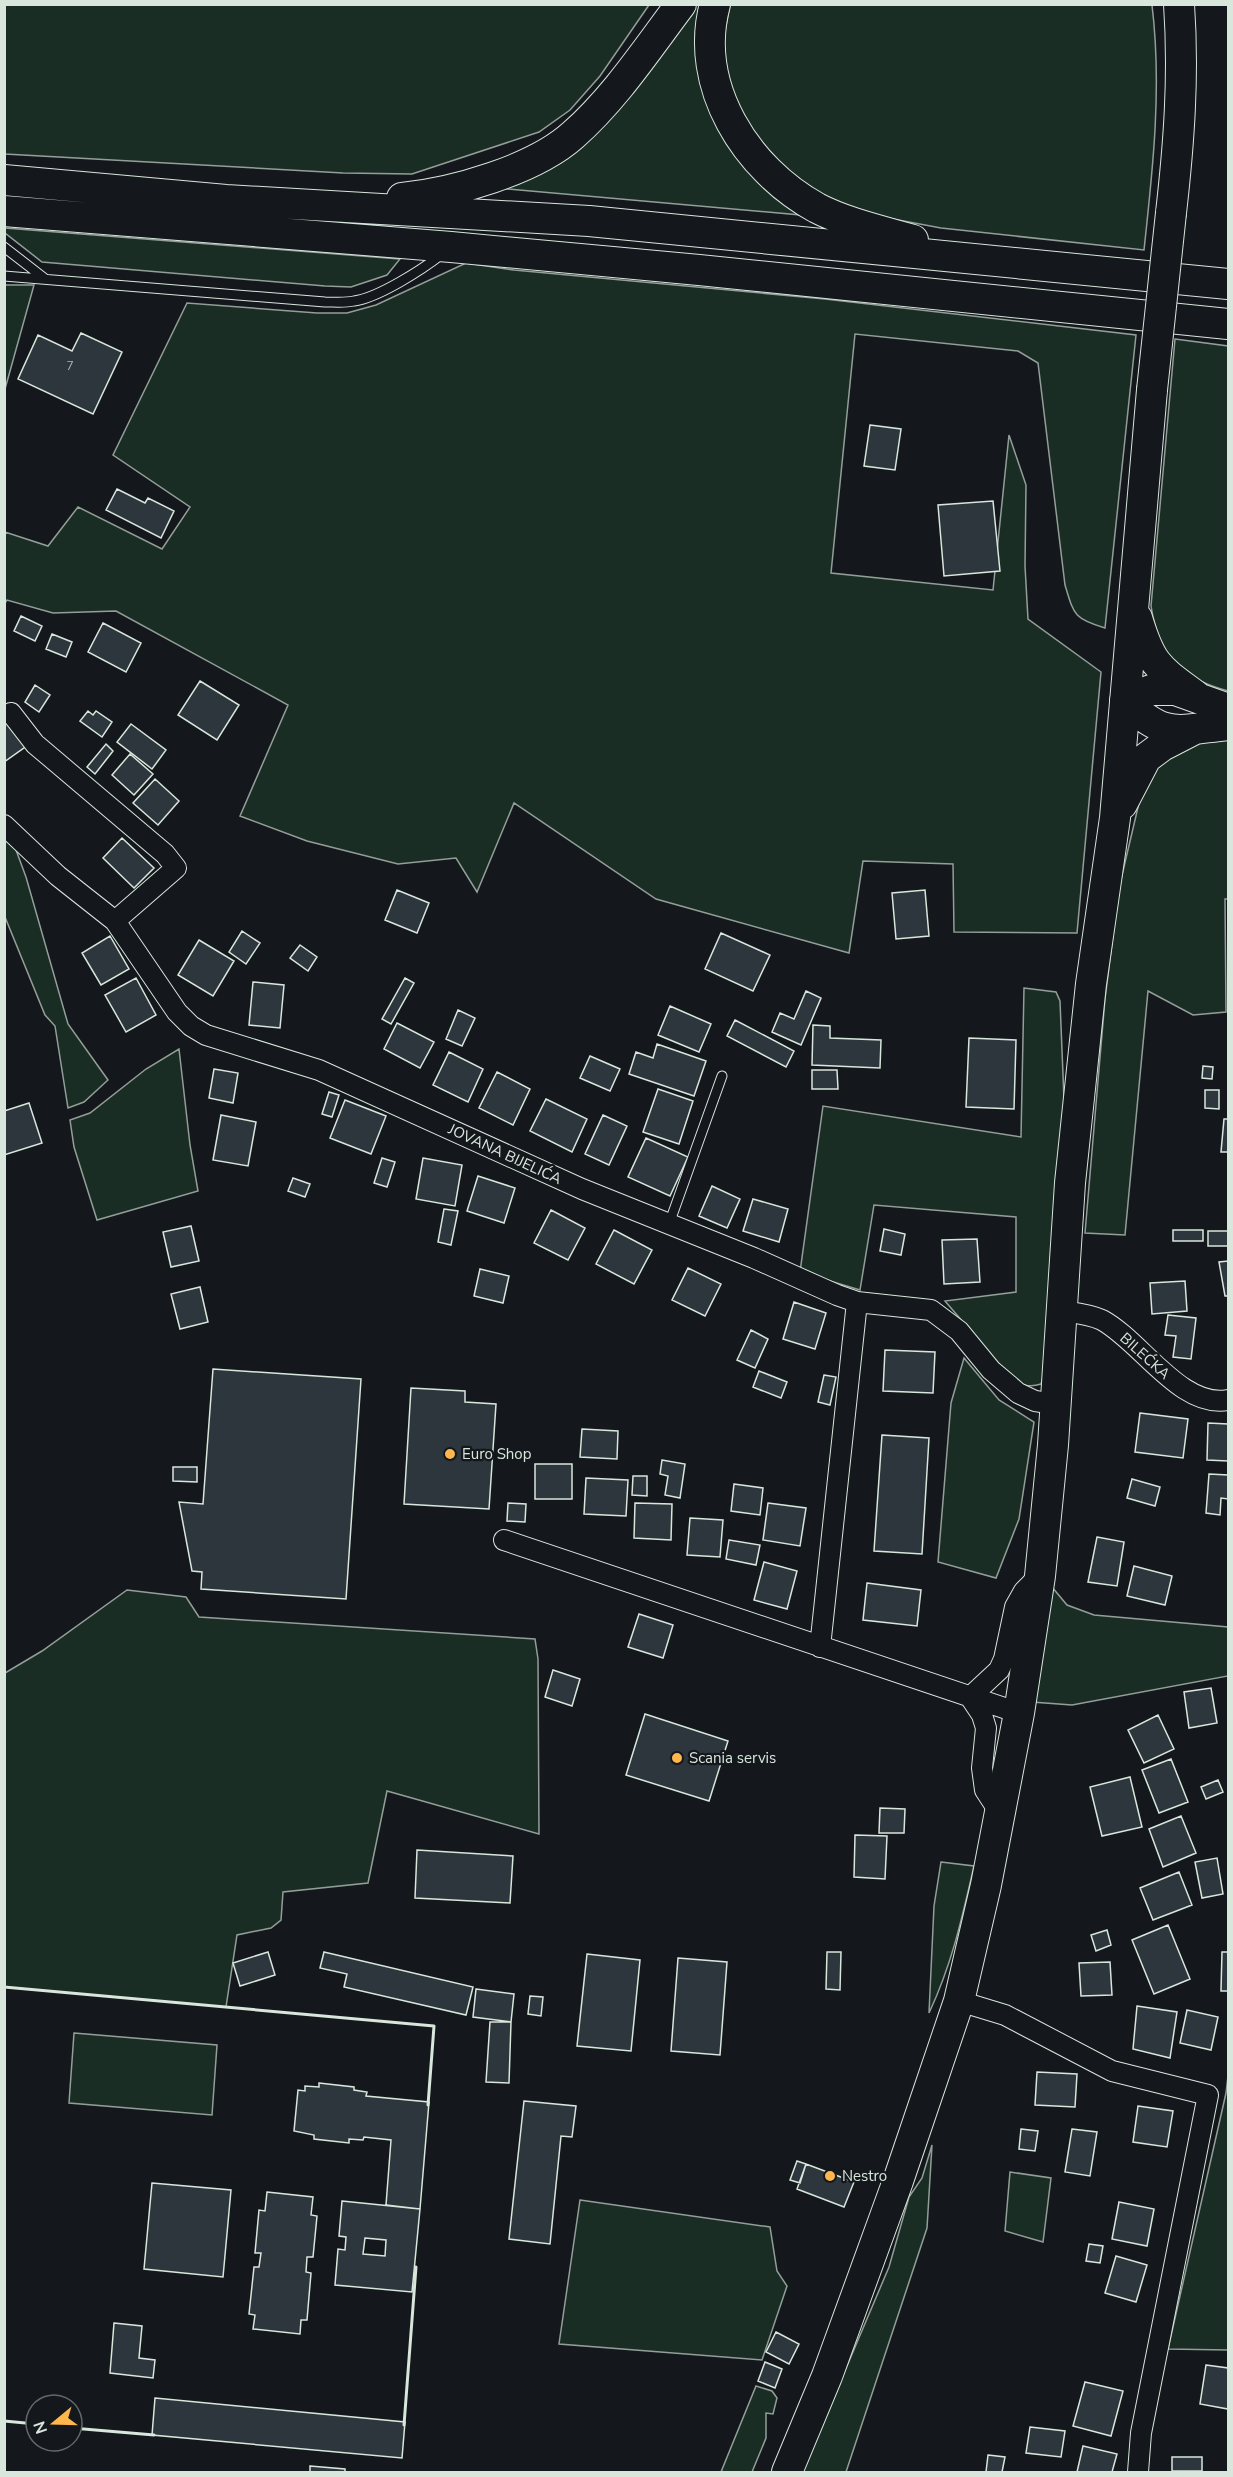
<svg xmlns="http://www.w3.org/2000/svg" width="1233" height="2477" font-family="'Nunito Sans',sans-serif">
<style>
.green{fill:#1a2d24;stroke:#939e99;stroke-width:1.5}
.building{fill:#2c363c;stroke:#d8e6dc;stroke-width:1.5;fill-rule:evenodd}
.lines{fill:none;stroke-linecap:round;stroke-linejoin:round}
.lane-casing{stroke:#d8e6dc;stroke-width:11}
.street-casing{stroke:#d8e6dc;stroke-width:22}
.primary-casing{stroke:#d8e6dc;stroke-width:32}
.lane{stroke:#14181c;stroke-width:9}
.street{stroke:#14181c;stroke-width:20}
.primary{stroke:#14181c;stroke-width:30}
.primary-bridge-casing{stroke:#d8e6dc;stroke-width:32;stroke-linecap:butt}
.primary-bridge{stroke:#14181c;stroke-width:30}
.wall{stroke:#d8e6dc;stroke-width:3}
.poi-dot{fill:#ffb74d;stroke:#14181c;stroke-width:2}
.labels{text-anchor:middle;stroke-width:4.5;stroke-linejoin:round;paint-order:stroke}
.number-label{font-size:12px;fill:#adbab4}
.street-label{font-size:15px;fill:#d8e6dc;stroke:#14181c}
.poi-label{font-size:15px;fill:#d8e6dc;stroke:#14181c;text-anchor:start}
</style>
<rect width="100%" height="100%" fill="#14181c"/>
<!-- green -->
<path class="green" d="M 4,5 L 5,4 L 649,5 L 600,76 L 570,110 L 539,132 L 412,174 L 343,173 L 5,154 Z
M 687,5 L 703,5 L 704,73 L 812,216 L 486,187 L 524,172 Z
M 730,5 L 1152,5 C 1162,87 1153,168 1144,250 L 941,228 L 845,210 L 798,186 L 754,140 L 730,96 L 722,47 Z
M 4,228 L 5,228 L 400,259 L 387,275 L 351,287 L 325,286 L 42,262 L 5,233 Z
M 466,263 L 514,270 L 825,299 L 1136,335 L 1105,628 C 1074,619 1074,615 1065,585 L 1038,363 L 1018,351 L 855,334 L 831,573 L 993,590 L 1009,435 L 1026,485 L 1025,566 L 1028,619 L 1101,672 L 1077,933 L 954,932 L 953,864 L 863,861 L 849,953 L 656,899 L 514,803 L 477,892 L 456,858 L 398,864 L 307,841 L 240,816 L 288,705 L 116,611 L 53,613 L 7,600 L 5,603 L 5,532 L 48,546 L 78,507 L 162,549 L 190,507 L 113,455 L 187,303 L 317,313 L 347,313 L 376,305 Z
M 5,285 L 34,285 L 5,389 L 4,285 Z
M 1175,339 L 1228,346 L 1228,691 C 1179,678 1159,656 1151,606 Z
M 1228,738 L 1228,899 L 1225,899 L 1226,1012 L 1193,1015 L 1148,991 L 1125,1235 L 1085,1233 L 1105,999 L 1119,888 L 1143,786 L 1150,771 L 1184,742 Z
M 4,839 L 16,850 L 26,877 L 68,1024 L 108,1080 L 84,1102 L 68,1108 L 55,1026 L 45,1015 L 5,917 Z
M 1024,988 L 1056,992 L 1060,1001 L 1065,1124 L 1044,1375 L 1041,1384 C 1029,1388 1021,1385 1011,1378 L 945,1301 L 1016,1292 L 1016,1217 L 874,1205 L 860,1290 L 800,1272 L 823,1106 L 1021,1137 Z
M 179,1049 L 190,1145 L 198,1191 L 97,1220 L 74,1147 L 70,1120 L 90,1113 L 146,1069 Z
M 964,1358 L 999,1400 L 1034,1422 L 1019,1519 L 996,1578 L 938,1562 L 951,1403 Z
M 1052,1587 L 1067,1605 L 1094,1615 L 1228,1627 L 1228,1676 L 1072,1705 L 1032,1702 Z
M 127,1590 L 186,1597 L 199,1617 L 535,1639 L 538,1659 L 539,1834 L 387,1791 L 368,1883 L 283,1892 L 281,1920 L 271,1928 L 237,1935 L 226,2007 L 5,1987 L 5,1673 L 42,1651 Z
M 941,1862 L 974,1866 C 962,1918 952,1964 929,2013 L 934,1906 Z
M 74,2033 L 217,2045 L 212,2115 L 69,2103 Z
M 1228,2076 L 1228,2350 L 1168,2349 L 1226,2093 Z
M 932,2145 L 927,2228 L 846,2472 L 802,2472 L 889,2267 L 909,2197 L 922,2178 Z
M 1010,2172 L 1051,2178 L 1043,2242 L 1005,2231 Z
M 580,2200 L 770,2227 L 777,2271 L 787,2286 L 762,2360 L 559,2344 Z
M 756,2386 L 772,2391 L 777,2398 L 773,2414 L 766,2413 L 766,2438 L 752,2472 L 721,2472 Z"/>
<!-- building -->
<path class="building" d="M 81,333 L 122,352 L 93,414 L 18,379 L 38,335 L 72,351 Z
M 870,425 L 901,429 L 895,470 L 864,466 Z
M 117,489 L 145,503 L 148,498 L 174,511 L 161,538 L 106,510 Z
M 993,501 L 1000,571 L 944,576 L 938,505 Z
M 21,616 L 42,626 L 35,641 L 14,631 Z
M 103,623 L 141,643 L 126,672 L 88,652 Z
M 52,634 L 72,642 L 66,657 L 46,649 Z
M 200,681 L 239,705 L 217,740 L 178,715 Z
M 35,685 L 50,695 L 39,712 L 25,702 Z
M 88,711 L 93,715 L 96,711 L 112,722 L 102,737 L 80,721 Z
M 4,714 L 28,745 L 4,762 Z
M 131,724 L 166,750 L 152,769 L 117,742 Z
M 106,744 L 113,751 L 95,774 L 87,767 Z
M 130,754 L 153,774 L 134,795 L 112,775 Z
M 155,779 L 179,801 L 158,825 L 133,803 Z
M 122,838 L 154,868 L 134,888 L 103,858 Z
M 397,890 L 429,903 L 417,933 L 385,920 Z
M 925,890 L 929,936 L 896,939 L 892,893 Z
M 242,931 L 260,943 L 246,964 L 229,952 Z
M 721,933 L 770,955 L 753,991 L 705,969 Z
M 110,936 L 129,969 L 101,985 L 82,953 Z
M 199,940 L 234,961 L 213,996 L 178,975 Z
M 300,945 L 317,957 L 308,971 L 290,958 Z
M 136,978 L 156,1015 L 126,1032 L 105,995 Z
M 405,978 L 414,983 L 391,1024 L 382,1019 Z
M 253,982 L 284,985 L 280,1028 L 249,1025 Z
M 806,991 L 821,998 L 801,1045 L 772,1032 L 780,1013 L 794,1019 Z
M 670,1006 L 711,1024 L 699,1052 L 658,1035 Z
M 458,1010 L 475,1018 L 462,1046 L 446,1039 Z
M 735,1020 L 794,1051 L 786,1067 L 727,1036 Z
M 397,1023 L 434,1042 L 420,1068 L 384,1049 Z
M 813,1025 L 830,1026 L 830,1038 L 881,1040 L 880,1068 L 812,1065 Z
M 969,1038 L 1016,1040 L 1014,1109 L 966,1107 Z
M 657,1044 L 706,1061 L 694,1096 L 629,1074 L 636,1052 L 653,1058 Z
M 449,1052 L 483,1069 L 468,1102 L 433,1085 Z
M 590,1056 L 620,1069 L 610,1091 L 580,1078 Z
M 1203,1066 L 1213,1067 L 1212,1079 L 1202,1078 Z
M 214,1069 L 238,1073 L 233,1103 L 209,1098 Z
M 812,1070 L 837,1070 L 838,1089 L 812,1089 Z
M 497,1072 L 530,1089 L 513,1125 L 479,1108 Z
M 658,1089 L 693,1101 L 679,1144 L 643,1132 Z
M 1205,1090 L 1219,1090 L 1219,1109 L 1205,1108 Z
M 329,1092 L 339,1095 L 332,1117 L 322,1114 Z
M 546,1099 L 587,1119 L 572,1152 L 530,1131 Z
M 345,1100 L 386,1116 L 371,1154 L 330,1138 Z
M 29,1103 L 42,1143 L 4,1155 L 4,1111 Z
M 221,1115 L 256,1122 L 248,1166 L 213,1160 Z
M 603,1115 L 627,1126 L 609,1165 L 585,1154 Z
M 1224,1119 L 1228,1119 L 1228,1152 L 1221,1152 Z
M 646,1138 L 688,1157 L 670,1196 L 628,1177 Z
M 382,1158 L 395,1162 L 387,1187 L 374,1183 Z
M 423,1158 L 462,1165 L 455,1206 L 416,1199 Z
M 478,1176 L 515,1188 L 504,1223 L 467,1211 Z
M 293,1178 L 310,1184 L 305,1197 L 288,1191 Z
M 712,1186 L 740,1199 L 727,1228 L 699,1216 Z
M 753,1199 L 788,1209 L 779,1242 L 743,1231 Z
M 444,1209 L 458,1211 L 451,1245 L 438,1242 Z
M 551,1210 L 585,1228 L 568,1260 L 534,1243 Z
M 191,1226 L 199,1261 L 171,1267 L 163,1232 Z
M 884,1229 L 905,1234 L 901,1255 L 880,1251 Z
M 614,1230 L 652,1250 L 634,1284 L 596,1264 Z
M 1173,1230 L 1203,1230 L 1203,1241 L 1173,1241 Z
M 1208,1231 L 1228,1231 L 1228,1246 L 1208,1246 Z
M 977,1239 L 980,1282 L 944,1284 L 942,1240 Z
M 1228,1261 L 1228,1296 L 1225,1296 L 1219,1262 Z
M 688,1268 L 721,1284 L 705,1316 L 672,1300 Z
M 480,1269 L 509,1276 L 503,1303 L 474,1296 Z
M 1185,1281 L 1187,1311 L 1152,1314 L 1150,1283 Z
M 200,1287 L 208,1322 L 180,1329 L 171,1294 Z
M 794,1302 L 826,1313 L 815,1349 L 783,1339 Z
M 1168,1315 L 1196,1318 L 1191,1359 L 1173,1357 L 1176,1336 L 1165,1335 Z
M 751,1330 L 768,1339 L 755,1368 L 737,1360 Z
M 885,1350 L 935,1352 L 933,1393 L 883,1391 Z
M 213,1369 L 361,1379 L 346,1599 L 201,1589 L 202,1572 L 192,1571 L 179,1502 L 203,1504 Z
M 759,1371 L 787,1382 L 781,1398 L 753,1387 Z
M 824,1375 L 836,1377 L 830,1405 L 818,1402 Z
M 411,1388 L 465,1391 L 465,1402 L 496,1404 L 489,1509 L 404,1504 Z
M 1140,1413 L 1188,1419 L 1183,1458 L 1135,1452 Z
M 1208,1423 L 1228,1424 L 1228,1461 L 1207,1460 Z
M 582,1429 L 618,1431 L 617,1459 L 580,1457 Z
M 882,1435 L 929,1438 L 922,1554 L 874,1551 Z
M 662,1460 L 685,1464 L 680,1498 L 665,1495 L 668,1476 L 660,1474 Z
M 535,1464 L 572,1464 L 572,1499 L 535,1499 Z
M 173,1467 L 197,1467 L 197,1482 L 173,1481 Z
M 1209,1474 L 1228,1475 L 1228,1499 L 1221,1498 L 1220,1515 L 1206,1513 Z
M 633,1476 L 647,1476 L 647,1496 L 632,1495 Z
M 586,1478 L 628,1480 L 626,1516 L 584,1514 Z
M 1132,1479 L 1160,1487 L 1155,1506 L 1127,1498 Z
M 734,1484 L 763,1488 L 760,1515 L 731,1511 Z
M 508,1503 L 526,1504 L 525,1522 L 507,1521 Z
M 635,1503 L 672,1504 L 671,1540 L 634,1538 Z
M 768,1503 L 806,1508 L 800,1546 L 763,1540 Z
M 690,1518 L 723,1520 L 720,1557 L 687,1555 Z
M 1097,1537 L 1124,1542 L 1117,1586 L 1088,1582 Z
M 729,1540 L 760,1545 L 756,1565 L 726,1559 Z
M 764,1562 L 797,1571 L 787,1609 L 754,1600 Z
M 1134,1566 L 1172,1576 L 1165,1605 L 1127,1596 Z
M 867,1583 L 921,1590 L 917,1626 L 863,1620 Z
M 639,1614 L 673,1625 L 663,1658 L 628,1647 Z
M 553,1670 L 580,1679 L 572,1706 L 545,1697 Z
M 1211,1688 L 1217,1723 L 1189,1728 L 1184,1692 Z
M 645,1714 L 728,1741 L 709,1801 L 626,1775 Z
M 1158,1715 L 1174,1749 L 1144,1763 L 1128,1730 Z
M 1171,1759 L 1188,1802 L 1159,1813 L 1142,1770 Z
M 1130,1777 L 1142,1827 L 1102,1836 L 1090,1787 Z
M 1218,1780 L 1223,1792 L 1206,1799 L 1201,1787 Z
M 880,1808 L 905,1809 L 904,1833 L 879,1833 Z
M 1181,1816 L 1196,1853 L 1163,1867 L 1149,1829 Z
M 855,1835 L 887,1836 L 885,1879 L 854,1877 Z
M 417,1850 L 513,1856 L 510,1903 L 415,1898 Z
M 1217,1858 L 1223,1894 L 1202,1898 L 1195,1862 Z
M 1179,1872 L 1192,1905 L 1153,1920 L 1140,1888 Z
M 1168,1925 L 1190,1979 L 1154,1994 L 1132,1940 Z
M 1107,1930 L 1111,1945 L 1096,1951 L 1091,1935 Z
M 268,1952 L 275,1975 L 240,1986 L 233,1963 Z
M 324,1952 L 473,1987 L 466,2015 L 344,1987 L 347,1974 L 320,1968 Z
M 827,1952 L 841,1952 L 840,1990 L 826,1989 Z
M 1222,1952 L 1228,1952 L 1228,1991 L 1221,1991 Z
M 587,1954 L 640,1960 L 631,2051 L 577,2046 Z
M 678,1958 L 727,1962 L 720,2055 L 671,2051 Z
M 1110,1962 L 1112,1995 L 1081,1996 L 1079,1963 Z
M 476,1989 L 514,1994 L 511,2022 L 473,2017 Z
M 530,1996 L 543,1997 L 541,2016 L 528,2014 Z
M 1137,2006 L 1177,2012 L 1170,2058 L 1133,2049 Z
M 1187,2010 L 1218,2017 L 1211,2050 L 1180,2043 Z
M 490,2022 L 511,2022 L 509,2083 L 486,2082 Z
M 1037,2072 L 1077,2074 L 1075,2107 L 1035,2105 Z
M 319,2083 L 354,2087 L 354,2090 L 367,2092 L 366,2096 L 429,2102 L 420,2209 L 386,2205 L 391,2140 L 364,2137 L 363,2140 L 349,2139 L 349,2143 L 314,2139 L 314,2135 L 294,2131 L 298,2090 L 305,2091 L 305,2086 L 319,2087 Z
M 524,2101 L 576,2106 L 572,2137 L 561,2136 L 550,2244 L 509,2239 Z
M 1138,2106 L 1173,2111 L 1167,2147 L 1133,2142 Z
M 1021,2129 L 1038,2131 L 1035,2151 L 1019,2149 Z
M 1072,2129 L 1097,2132 L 1090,2176 L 1065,2172 Z
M 797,2161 L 806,2164 L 800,2183 L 790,2180 Z
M 806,2164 L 854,2182 L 844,2207 L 797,2189 Z
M 152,2183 L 231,2190 L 223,2277 L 144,2269 Z
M 267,2192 L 313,2197 L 311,2215 L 317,2216 L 313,2257 L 307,2257 L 306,2272 L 311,2273 L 307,2320 L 301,2320 L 300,2334 L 253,2329 L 255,2315 L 249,2314 L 254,2267 L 259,2267 L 261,2253 L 255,2253 L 259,2210 L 265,2211 Z
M 342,2201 L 420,2209 L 412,2292 L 335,2285 L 338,2249 L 345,2250 L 346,2237 L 339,2236 ZM 365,2238 L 386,2240 L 385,2256 L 363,2254 Z
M 1119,2202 L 1154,2209 L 1147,2246 L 1112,2239 Z
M 1089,2244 L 1103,2246 L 1100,2263 L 1086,2261 Z
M 1116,2256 L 1147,2265 L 1136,2302 L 1105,2293 Z
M 114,2323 L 142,2326 L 139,2358 L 155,2360 L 153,2378 L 110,2373 Z
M 776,2332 L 799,2344 L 789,2364 L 766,2352 Z
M 765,2362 L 782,2369 L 775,2388 L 758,2381 Z
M 1206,2365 L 1228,2368 L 1228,2409 L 1200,2404 Z
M 1085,2382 L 1123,2391 L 1111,2436 L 1073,2426 Z
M 155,2398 L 405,2422 L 402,2458 L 152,2435 Z
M 1030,2427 L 1065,2431 L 1061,2457 L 1026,2453 Z
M 1083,2446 L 1117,2454 L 1112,2472 L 1077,2472 Z
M 988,2455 L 1005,2457 L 1002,2472 L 986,2472 Z
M 1172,2457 L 1202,2457 L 1202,2471 L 1172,2471 Z
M 310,2466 L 345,2469 L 345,2472 L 310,2472 Z"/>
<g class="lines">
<defs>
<path id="lane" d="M 4,247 L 44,278
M 4,276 L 325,302 C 335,302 345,303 354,301 C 378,298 423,269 442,254
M 669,1224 L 722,1076"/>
<path id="street" d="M 11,713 L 35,744 L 165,854 L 176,868 L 115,921
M 4,825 L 58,876 L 115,921 L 177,1012 L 191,1026 L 206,1035 L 319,1070 L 582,1189 L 754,1258 L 837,1295 L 857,1302 L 931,1310 L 959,1331 L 991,1370 L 1018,1393 L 1035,1401 L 1055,1404
M 1061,1311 C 1075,1313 1089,1314 1102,1320 C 1141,1341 1181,1409 1228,1400
M 504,1540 L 1019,1713
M 820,1647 L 857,1302
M 1000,1813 L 985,1790 L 982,1768 L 986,1728 L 982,1715 L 970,1697 L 999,1670 L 1004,1659 L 1015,1607 L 1024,1591 L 1038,1577
M 959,2001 L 1005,2015 L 1112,2071 L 1208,2095 L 1141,2433 L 1138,2472"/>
<path id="primary" d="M 715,4 C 693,86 746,169 817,208 C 846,223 882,231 913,240
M 4,180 L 226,200 L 589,221 L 1228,284
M 402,198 C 453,193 534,170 573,135 C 615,98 647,49 681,4
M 4,211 L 451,247 L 699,270 L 1228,324
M 1171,213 C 1179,143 1184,75 1179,4
M 1137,618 C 1151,665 1158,668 1196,696
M 1125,700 C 1164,740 1178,730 1228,725
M 1125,700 L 1151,690 L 1175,690 L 1228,709
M 1122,804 L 1146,758 L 1162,746 L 1193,730
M 787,2472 L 827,2376 L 898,2181 L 959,2001 L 986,1885 L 1019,1713 L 1040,1576 L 1053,1445 L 1070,1183 L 1091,984 L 1115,818 L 1152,390"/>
</defs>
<!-- lane casing -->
<use href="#lane" class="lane-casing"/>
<!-- street casing -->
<use href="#street" class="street-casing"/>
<!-- primary casing -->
<use href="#primary" class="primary-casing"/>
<!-- lane -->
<use href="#lane" class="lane"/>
<!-- street -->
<use href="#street" class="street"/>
<!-- primary -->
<use href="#primary" class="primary"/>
<defs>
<path id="primary-bridge" d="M 1152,390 L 1171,213"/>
</defs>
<!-- primary-bridge casing -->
<use href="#primary-bridge" class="primary-bridge-casing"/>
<!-- primary-bridge -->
<use href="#primary-bridge" class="primary-bridge"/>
<!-- wall -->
<path class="wall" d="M 4,1987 L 434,2026 L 428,2105
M 4,2421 L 36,2424
M 404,2425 L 416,2267
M 72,2428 L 154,2435"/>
</g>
<!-- markers -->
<g class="poi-dot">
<circle cx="450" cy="1454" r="6"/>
<circle cx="677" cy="1758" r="6"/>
<circle cx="830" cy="2176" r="6"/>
</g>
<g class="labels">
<!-- number labels -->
<g class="number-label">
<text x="70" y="370">7</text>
</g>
<!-- street labels -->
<g class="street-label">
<text transform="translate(505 1154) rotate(25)" y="5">JOVANA BIJELIĆA</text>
<text transform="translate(1145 1356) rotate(42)" y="5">BILEĆKA</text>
</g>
<!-- poi labels -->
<g class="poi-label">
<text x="462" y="1459">Euro Shop</text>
<text x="689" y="1763">Scania servis</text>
<text x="842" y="2181">Nestro</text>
</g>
</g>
<!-- border -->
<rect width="1233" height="2477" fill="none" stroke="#d8e6dc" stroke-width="12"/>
<!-- north arrow -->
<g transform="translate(54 2423) rotate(251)"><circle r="28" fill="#14181c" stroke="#626a69" stroke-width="1.5"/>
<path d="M0-4.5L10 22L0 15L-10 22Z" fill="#ffb74d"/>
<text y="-9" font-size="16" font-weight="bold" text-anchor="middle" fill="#d8e6dc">N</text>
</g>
</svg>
